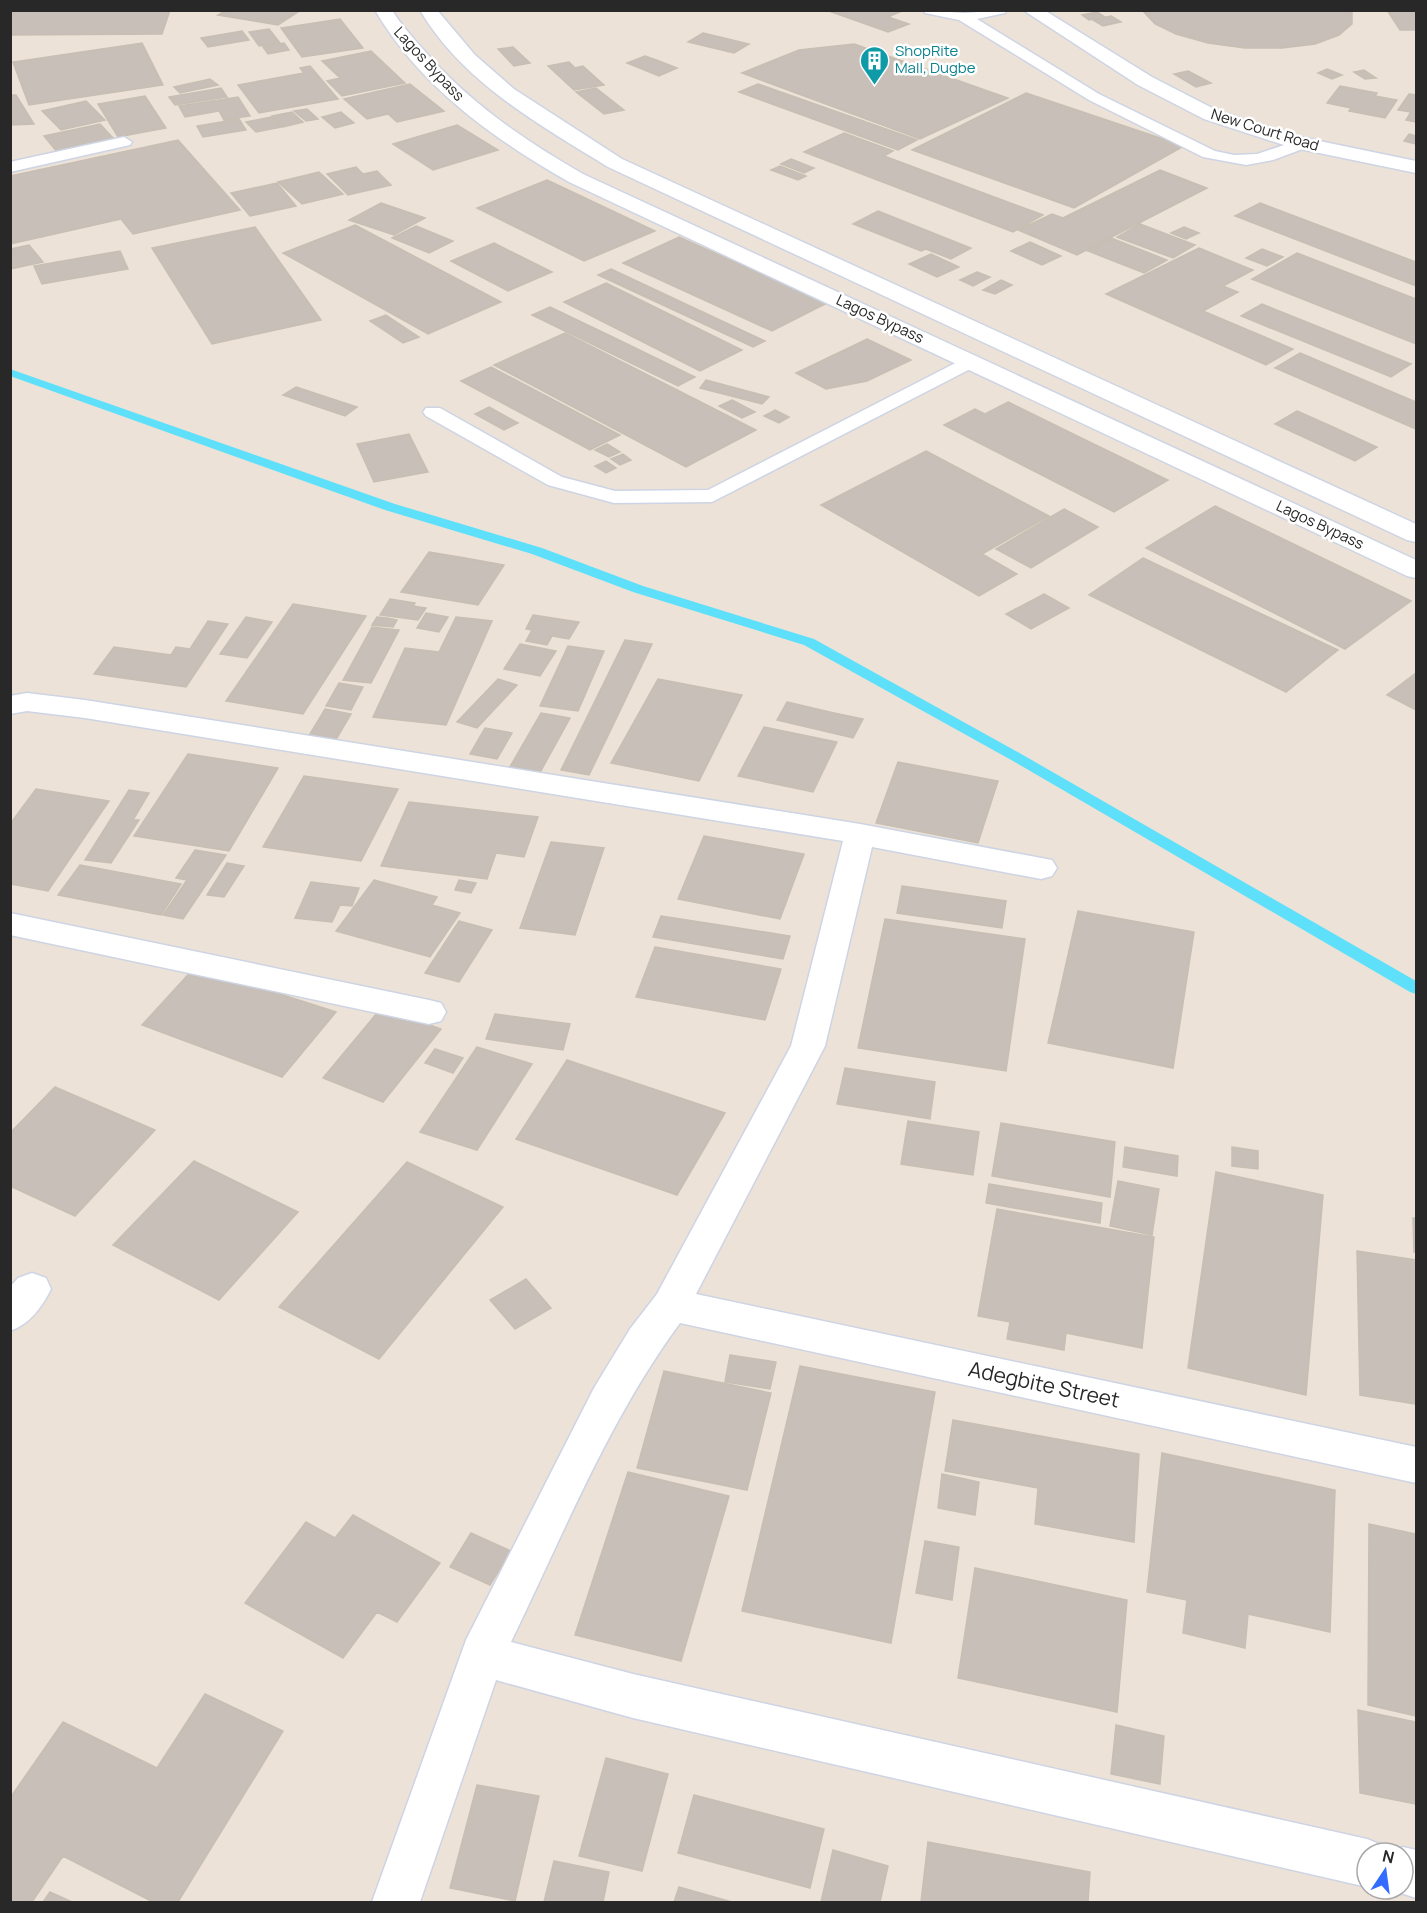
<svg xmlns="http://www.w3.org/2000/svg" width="1427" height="1913" font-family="Manrope,sans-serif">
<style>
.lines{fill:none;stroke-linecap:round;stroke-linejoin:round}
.stream{fill:#5fe0fa;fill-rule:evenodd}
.building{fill:#c7bfb8;stroke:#c8beb2;stroke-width:1.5}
.lane-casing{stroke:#cdd4e3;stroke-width:3}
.street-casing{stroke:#cdd4e3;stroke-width:3}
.secondary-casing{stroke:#cdd4e3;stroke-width:3}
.lane{fill:#fff;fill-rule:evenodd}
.street{fill:#fff;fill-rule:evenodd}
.secondary{fill:#fff;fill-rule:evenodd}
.labels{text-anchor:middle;stroke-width:5;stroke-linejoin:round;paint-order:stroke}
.far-culture-label{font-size:15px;fill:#0d838f;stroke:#fff;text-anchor:start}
.far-street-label{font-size:15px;fill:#282828;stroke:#fff}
.near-street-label{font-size:21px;fill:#282828;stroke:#fff}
</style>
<rect width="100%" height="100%" fill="#ede2d8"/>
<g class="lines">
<!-- stream -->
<path class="stream" d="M 10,369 L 395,504 L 542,548 L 643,586 L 814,639 L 1023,755 L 1416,981 L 1416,994 L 1410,992 L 1013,761 L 804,645 L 633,592 L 532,554 L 385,510 L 10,376 Z"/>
</g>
<!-- building -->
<path class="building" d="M 10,10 L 170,10 L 162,34 L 10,35 Z
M 226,10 L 301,10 L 278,25 L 218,15 Z
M 826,10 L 904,10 L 888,17 L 909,24 L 888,32 Z
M 1142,10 L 1352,10 L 1352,24 L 1339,35 L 1315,44 L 1282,48 L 1245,48 L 1208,43 L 1176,34 L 1155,24 Z
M 1387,10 L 1416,10 L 1416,30 L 1400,30 Z
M 1097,12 L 1105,17 L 1089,20 L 1082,15 Z
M 1111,16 L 1121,22 L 1103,26 L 1093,20 Z
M 340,19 L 363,48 L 302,57 L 281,28 Z
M 269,29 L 280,43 L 259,46 L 249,32 Z
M 242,31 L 249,40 L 208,47 L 201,38 Z
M 703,33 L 749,44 L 734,53 L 688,42 Z
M 142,43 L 163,85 L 29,105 L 13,62 Z
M 284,43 L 289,50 L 268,54 L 263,47 Z
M 854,44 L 1008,98 L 920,139 L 742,73 L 799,50 Z
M 513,47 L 530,63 L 514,66 L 498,49 Z
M 371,51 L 405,83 L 342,96 L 327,81 L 340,78 L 322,61 Z
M 645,56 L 659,61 L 677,68 L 659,76 L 627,63 Z
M 569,62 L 575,68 L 583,66 L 604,85 L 574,90 L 548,66 Z
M 310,66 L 338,99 L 259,113 L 238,85 L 304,73 L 300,68 Z
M 1327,69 L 1342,75 L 1332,79 L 1318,73 Z
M 1364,70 L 1376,78 L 1365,79 L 1354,72 Z
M 1188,71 L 1211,83 L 1196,87 L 1174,74 Z
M 210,79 L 218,85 L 180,93 L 174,87 Z
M 410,84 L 444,111 L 397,122 L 388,114 L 367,119 L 344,99 Z
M 758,84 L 917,140 L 898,150 L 739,92 Z
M 1340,86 L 1377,93 L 1375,96 L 1397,100 L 1385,118 L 1349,111 L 1351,108 L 1327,103 Z
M 221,88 L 227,97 L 175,105 L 169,97 Z
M 596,88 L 624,110 L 604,114 L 576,92 Z
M 1026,93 L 1184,146 L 1074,208 L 912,150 Z
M 1409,94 L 1416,95 L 1416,122 L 1406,120 L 1411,112 L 1398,110 Z
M 10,95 L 16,95 L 34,124 L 10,125 Z
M 145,96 L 166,128 L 118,137 L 98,104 Z
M 238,97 L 250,116 L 224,120 L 219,111 L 185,117 L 179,106 Z
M 86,101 L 105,120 L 61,130 L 42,111 Z
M 307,109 L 318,119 L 306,121 L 294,111 Z
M 292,112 L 303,122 L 283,127 L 272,116 Z
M 341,112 L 354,123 L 335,128 L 322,117 Z
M 271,117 L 281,127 L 256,132 L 246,122 Z
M 239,119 L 246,130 L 203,137 L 197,126 Z
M 100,124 L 114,139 L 57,152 L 44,136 Z
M 457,125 L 498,150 L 433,170 L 393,144 Z
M 844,133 L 893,151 L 884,156 L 1043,215 L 1013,232 L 804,152 Z
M 1409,134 L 1416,136 L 1416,144 L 1404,141 Z
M 178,140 L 240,210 L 133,234 L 121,219 L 10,244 L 10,176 Z
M 791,159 L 814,168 L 804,173 L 781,164 Z
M 780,166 L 806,176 L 798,180 L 771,170 Z
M 356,167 L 363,174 L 377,171 L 391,185 L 348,195 L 327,174 Z
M 1160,170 L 1207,188 L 1077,255 L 1018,230 L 1052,214 L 1063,218 Z
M 319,172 L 343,194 L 302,204 L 278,182 Z
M 547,180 L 655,231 L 584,261 L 477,208 Z
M 277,183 L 296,206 L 250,216 L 231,193 Z
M 381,203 L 425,218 L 394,235 L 349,220 Z
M 1260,203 L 1416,262 L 1416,286 L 1235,216 Z
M 878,211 L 971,248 L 951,259 L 926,249 L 921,251 L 853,224 Z
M 1140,224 L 1195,245 L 1173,258 L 1117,237 Z
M 355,225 L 501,302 L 428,334 L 283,253 Z
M 416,226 L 453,241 L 429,253 L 392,238 Z
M 255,227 L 321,320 L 212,344 L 152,248 Z
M 1184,227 L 1199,233 L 1186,239 L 1171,233 Z
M 679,237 L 827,303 L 772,331 L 623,263 Z
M 1111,238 L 1167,260 L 1144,273 L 1088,251 Z
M 1030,242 L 1061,256 L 1042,265 L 1011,251 Z
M 494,243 L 552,272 L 508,291 L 451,261 Z
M 29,245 L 43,262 L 10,269 L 10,249 Z
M 1199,248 L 1253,270 L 1223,286 L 1238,292 L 1203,311 L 1293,349 L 1266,365 L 1106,294 Z
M 1262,249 L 1283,257 L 1267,266 L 1246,258 Z
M 120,251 L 128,269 L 42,284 L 34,266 Z
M 1297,253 L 1416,299 L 1416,344 L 1252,279 Z
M 931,254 L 959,267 L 937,277 L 909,264 Z
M 611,269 L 692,307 L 765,341 L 753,347 L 598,275 Z
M 977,272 L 990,277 L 973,286 L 960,280 Z
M 1001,280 L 1012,285 L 995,294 L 983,290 Z
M 606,283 L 742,350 L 700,371 L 564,302 Z
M 1262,304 L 1411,364 L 1391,377 L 1241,316 Z
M 550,307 L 621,341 L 695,377 L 678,386 L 532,315 Z
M 386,315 L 419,337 L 403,343 L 370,321 Z
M 565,333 L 756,430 L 686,467 L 494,365 Z
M 867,339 L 911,360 L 867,381 L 826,389 L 796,373 Z
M 1300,353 L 1416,402 L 1416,429 L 1275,368 Z
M 491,367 L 620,435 L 590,450 L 461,381 Z
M 706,380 L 769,397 L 762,404 L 700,388 Z
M 296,387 L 357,407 L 345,416 L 283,395 Z
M 732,400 L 755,412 L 742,418 L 719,406 Z
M 1008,402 L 1071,433 L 1168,480 L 1114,512 L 944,425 L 975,409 L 985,414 Z
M 489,407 L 518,423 L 504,430 L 475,414 Z
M 775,410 L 789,417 L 779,423 L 764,416 Z
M 1297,411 L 1333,427 L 1377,447 L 1355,461 L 1275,424 Z
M 409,434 L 428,472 L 374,482 L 357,444 Z
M 607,444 L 620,452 L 609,457 L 595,450 Z
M 926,451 L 1049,516 L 982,554 L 1017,574 L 979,596 L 821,505 Z
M 623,454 L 631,460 L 620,465 L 611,459 Z
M 606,461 L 616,468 L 606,473 L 595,466 Z
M 1215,506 L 1411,601 L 1345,649 L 1146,548 Z
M 1064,509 L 1098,527 L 1031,568 L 996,549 Z
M 429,552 L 465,558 L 504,565 L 478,605 L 401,592 Z
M 1143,558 L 1338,650 L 1286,692 L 1089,595 Z
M 1044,594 L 1069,608 L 1031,629 L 1006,614 Z
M 390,599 L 415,603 L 413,606 L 426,608 L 418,620 L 380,615 Z
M 293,604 L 366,616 L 303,714 L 226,701 Z
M 426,613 L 448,617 L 439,632 L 417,628 Z
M 533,615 L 579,622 L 569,639 L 552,636 L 547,645 L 526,641 L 532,630 L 526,629 Z
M 246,617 L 272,622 L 247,658 L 220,654 Z
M 377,617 L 387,618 L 397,620 L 393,627 L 372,625 Z
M 456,617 L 492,621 L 446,725 L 373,717 L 405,648 L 439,652 Z
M 208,621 L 228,624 L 186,687 L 94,674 L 114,647 L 171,655 L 176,647 L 190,649 Z
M 372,627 L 399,630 L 371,683 L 343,680 Z
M 625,640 L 652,644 L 589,775 L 561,770 Z
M 520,644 L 556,651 L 540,676 L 504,669 Z
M 568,646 L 604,651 L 578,711 L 540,706 Z
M 1416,673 L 1416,710 L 1387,695 Z
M 498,679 L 517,685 L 477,728 L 457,722 Z
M 658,679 L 742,695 L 699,781 L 611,763 Z
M 339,683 L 363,687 L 351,710 L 326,706 Z
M 787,702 L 834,713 L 863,719 L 853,738 L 777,720 Z
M 325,709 L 351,714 L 334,743 L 307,739 Z
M 541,713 L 570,718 L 537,778 L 507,772 Z
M 764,727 L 837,742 L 813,792 L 738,776 Z
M 485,728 L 512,733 L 497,759 L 470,754 Z
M 188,754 L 278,768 L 229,851 L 134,836 Z
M 898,762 L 998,781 L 978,843 L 876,823 Z
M 304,776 L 398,789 L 361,861 L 263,847 Z
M 36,789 L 109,801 L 48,891 L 10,884 L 10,824 Z
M 129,790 L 149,793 L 133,820 L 139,820 L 111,863 L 85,860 Z
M 409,802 L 470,809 L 538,817 L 524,857 L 496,853 L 487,879 L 381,866 Z
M 704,836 L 804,854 L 780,919 L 678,899 Z
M 551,842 L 604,848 L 575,935 L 520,928 Z
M 195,850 L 226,855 L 183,919 L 163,915 L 187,880 L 176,878 Z
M 227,863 L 244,866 L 224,897 L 207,895 Z
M 80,865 L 181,884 L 161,915 L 58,895 Z
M 374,880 L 437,897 L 432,905 L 460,913 L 430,957 L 336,931 Z
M 459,880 L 476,883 L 471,893 L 455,890 Z
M 311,882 L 359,888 L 352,906 L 340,905 L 332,922 L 295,918 Z
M 902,886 L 1006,901 L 1002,928 L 897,913 Z
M 1078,911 L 1194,932 L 1173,1068 L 1048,1043 Z
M 661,916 L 726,926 L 790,936 L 783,959 L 653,937 Z
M 885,919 L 1025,939 L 1006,1071 L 858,1048 Z
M 459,921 L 492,930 L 459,982 L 425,973 Z
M 655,947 L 781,969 L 765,1020 L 636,997 Z
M 195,967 L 336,1012 L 282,1077 L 142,1025 Z
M 382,1007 L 441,1029 L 383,1102 L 323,1078 Z
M 495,1014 L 570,1024 L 563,1050 L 486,1039 Z
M 477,1047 L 532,1064 L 477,1150 L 420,1132 Z
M 435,1049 L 463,1058 L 453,1073 L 425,1063 Z
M 567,1060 L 725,1113 L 677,1195 L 516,1139 Z
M 845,1068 L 935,1082 L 930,1119 L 837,1104 Z
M 55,1087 L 155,1130 L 75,1216 L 10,1186 L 10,1133 Z
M 908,1121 L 979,1132 L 973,1175 L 901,1164 Z
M 1001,1123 L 1115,1142 L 1110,1197 L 992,1176 Z
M 1125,1147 L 1178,1156 L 1177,1176 L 1123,1167 Z
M 1232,1147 L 1258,1151 L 1258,1169 L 1232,1166 Z
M 194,1161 L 298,1212 L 219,1300 L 113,1245 Z
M 407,1162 L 503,1207 L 379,1359 L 279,1307 Z
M 1216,1172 L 1323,1195 L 1306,1395 L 1188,1368 Z
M 1118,1181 L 1159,1189 L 1152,1235 L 1110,1226 Z
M 989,1184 L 1102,1203 L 1100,1223 L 986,1203 Z
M 997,1209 L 1154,1237 L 1142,1348 L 1066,1333 L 1064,1350 L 1007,1339 L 1010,1322 L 978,1316 Z
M 1413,1218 L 1416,1218 L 1416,1252 L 1414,1252 Z
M 1357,1251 L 1416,1260 L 1416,1404 L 1360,1395 Z
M 526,1279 L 551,1308 L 515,1329 L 490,1300 Z
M 730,1355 L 776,1362 L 770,1389 L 725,1382 Z
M 800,1366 L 935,1392 L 891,1643 L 742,1611 Z
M 664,1371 L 771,1393 L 747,1490 L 637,1468 Z
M 953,1420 L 1139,1454 L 1134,1542 L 1035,1524 L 1038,1488 L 945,1471 Z
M 1162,1453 L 1335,1490 L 1330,1632 L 1248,1614 L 1245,1648 L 1183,1633 L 1187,1600 L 1147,1592 Z
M 628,1472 L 729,1496 L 681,1661 L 575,1635 Z
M 942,1474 L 979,1482 L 975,1515 L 938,1508 Z
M 353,1515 L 440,1563 L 397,1622 L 377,1612 L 343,1658 L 245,1603 L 306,1522 L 335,1538 Z
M 1369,1524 L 1416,1534 L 1416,1716 L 1368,1705 Z
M 471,1533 L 511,1551 L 490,1585 L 450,1567 Z
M 925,1541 L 959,1547 L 952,1600 L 916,1593 Z
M 975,1568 L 1127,1600 L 1117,1712 L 958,1678 Z
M 205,1694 L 283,1731 L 178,1902 L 153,1902 L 63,1856 L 32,1902 L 10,1902 L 10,1798 L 63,1722 L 157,1768 Z
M 1358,1710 L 1416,1722 L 1416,1804 L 1360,1793 Z
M 1116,1725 L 1164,1736 L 1160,1784 L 1111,1774 Z
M 606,1758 L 668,1774 L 642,1871 L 579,1856 Z
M 477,1785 L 539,1796 L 515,1901 L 450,1888 Z
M 694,1795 L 824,1829 L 810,1888 L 678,1853 Z
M 928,1842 L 1090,1872 L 1088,1902 L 921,1902 Z
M 833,1850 L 888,1866 L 880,1902 L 821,1902 Z
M 554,1861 L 609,1872 L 603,1902 L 544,1902 Z
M 679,1887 L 732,1902 L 674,1902 Z
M 50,1892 L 72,1902 L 43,1902 Z"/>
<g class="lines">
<defs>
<path id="lane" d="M 923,10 L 964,13 L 1007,10 L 1005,13 L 977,19 L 1099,94 L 1215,151 L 1234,155 L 1257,154 L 1302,139 L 1310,144 L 1308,147 L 1273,160 L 1246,165 L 1203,157 L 1089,100 L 959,20 L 925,13 Z
M 124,137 L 132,142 L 130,145 L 10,172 L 10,162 Z
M 971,355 L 978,357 L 981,361 L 978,365 L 712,502 L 614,503 L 548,485 L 426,416 L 423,412 L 426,408 L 440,408 L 562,477 L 615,491 L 708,490 Z"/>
<path id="street" d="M 27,693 L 85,700 L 860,824 L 1052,860 L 1057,868 L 1052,876 L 1041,879 L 872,847 L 825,1046 L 696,1294 L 1416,1447 L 1416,1483 L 680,1323 C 609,1419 563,1535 511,1642 L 633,1674 L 1367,1839 L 1384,1846 L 1387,1853 L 1367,1853 L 1367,1887 L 633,1718 L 496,1680 L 420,1902 L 372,1902 L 466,1640 L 594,1388 L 630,1329 L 657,1294 L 791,1046 L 843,841 L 85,718 L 27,711 L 10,714 L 10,696 Z
M 10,913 L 429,1000 L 441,1003 L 446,1012 L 441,1021 L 429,1024 L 10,935 Z
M 32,1273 L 46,1278 L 51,1289 C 42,1307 30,1324 10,1331 L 10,1287 L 18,1278 Z
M 1403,1847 L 1416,1850 L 1416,1898 L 1389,1889 L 1403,1889 L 1403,1853 L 1389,1853 Z"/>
<path id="secondary" d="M 375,10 L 392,10 C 400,24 411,35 421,47 C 467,101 522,139 583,174 L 1416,560 L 1416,578 L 1407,576 L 569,182 C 494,139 420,87 375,10 Z
M 420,10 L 437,10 L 475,55 L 514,89 L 622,159 L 1416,524 L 1416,542 L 1407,540 L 608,167 C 540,125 462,82 420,10 Z
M 1023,10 L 1044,10 L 1152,77 L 1218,111 L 1300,137 L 1416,161 L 1416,173 L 1290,147 L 1204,119 L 1138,85 Z"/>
</defs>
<!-- lane casing -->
<use href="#lane" class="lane-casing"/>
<!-- street casing -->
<use href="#street" class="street-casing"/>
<!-- secondary casing -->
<use href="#secondary" class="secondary-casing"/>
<!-- lane -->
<use href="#lane" class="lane"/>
<!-- street -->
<use href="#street" class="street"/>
<!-- secondary -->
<use href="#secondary" class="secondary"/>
</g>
<!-- icons -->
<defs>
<symbol id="building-pin" viewBox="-11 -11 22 30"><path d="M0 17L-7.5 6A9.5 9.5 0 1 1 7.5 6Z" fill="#0f9aa8" stroke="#fff"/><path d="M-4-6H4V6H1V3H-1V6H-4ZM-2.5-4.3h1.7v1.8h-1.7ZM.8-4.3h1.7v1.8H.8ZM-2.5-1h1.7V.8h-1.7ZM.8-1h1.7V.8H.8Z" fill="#fff"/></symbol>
</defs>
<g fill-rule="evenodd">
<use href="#building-pin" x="858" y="44" width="33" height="45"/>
</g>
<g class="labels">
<!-- far-culture labels -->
<g class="far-culture-label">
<text x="895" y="56">ShopRite<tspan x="895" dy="17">Mall, Dugbe</tspan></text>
</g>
<!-- far-street labels -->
<g class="far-street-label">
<text transform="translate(429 64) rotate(47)" y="5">Lagos Bypass</text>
<text transform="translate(1265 130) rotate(17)" y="5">New Court Road</text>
<text transform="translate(880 319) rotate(25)" y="5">Lagos Bypass</text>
<text transform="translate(1320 525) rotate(25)" y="5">Lagos Bypass</text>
</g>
<!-- near-street labels -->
<g class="near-street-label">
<text transform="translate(1044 1385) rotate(12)" y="7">Adegbite Street</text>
</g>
</g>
<!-- border -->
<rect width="1427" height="1913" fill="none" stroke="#282828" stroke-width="24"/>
<!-- north arrow -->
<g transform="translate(1385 1871) rotate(13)"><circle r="28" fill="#ffffff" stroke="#a9a9a9" stroke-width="1.5"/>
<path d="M0-4.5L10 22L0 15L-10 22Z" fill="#336cff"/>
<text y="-9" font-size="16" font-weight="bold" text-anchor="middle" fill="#282828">N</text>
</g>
</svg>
